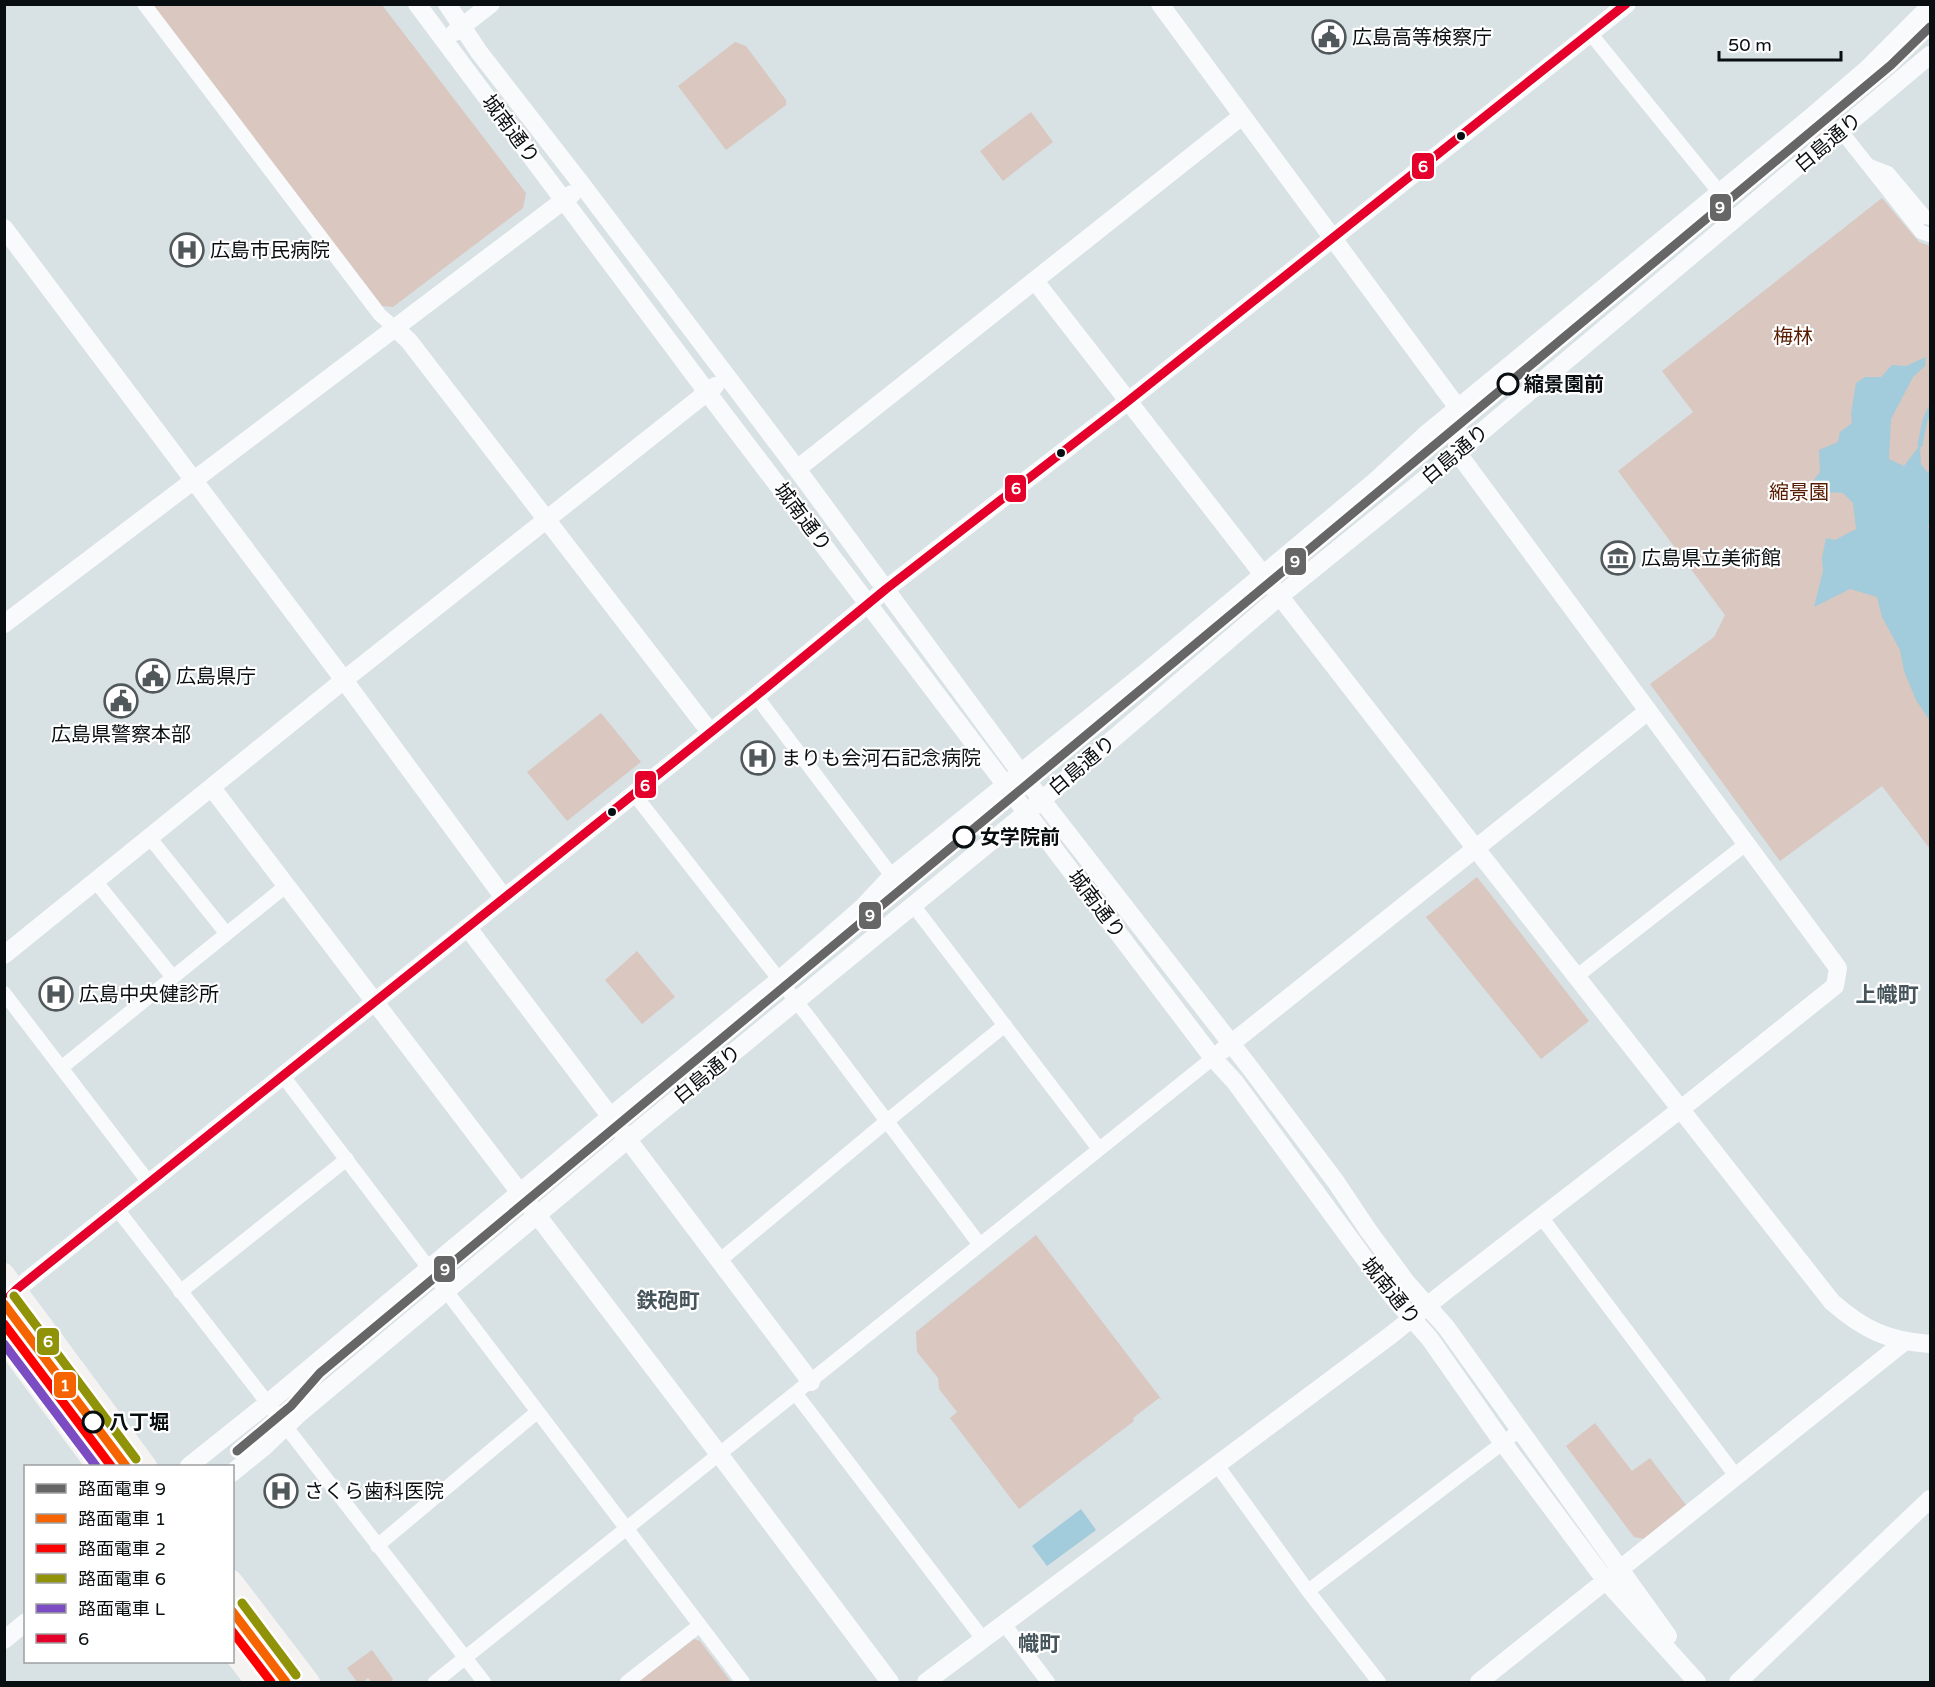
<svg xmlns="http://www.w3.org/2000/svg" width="1935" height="1687" font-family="'Varela Round','Noto Sans JP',sans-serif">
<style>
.green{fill:#d9c7c0}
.water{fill:#a2cbdb}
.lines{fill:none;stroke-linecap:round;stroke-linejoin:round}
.stream{stroke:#a2cbdb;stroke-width:5}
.minor{stroke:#f9fafb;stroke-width:14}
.tertiary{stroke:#f9fafb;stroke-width:18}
.secondary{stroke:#f4f3f2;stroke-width:20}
.bus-1-casing{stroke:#fff;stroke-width:14}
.bus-1{stroke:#e4002b;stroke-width:9}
.tram-1-casing{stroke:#fff;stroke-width:14}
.tram-2-casing{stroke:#fff;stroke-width:14}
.tram-3-casing{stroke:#fff;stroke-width:14}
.tram-4-casing{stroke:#fff;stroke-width:14}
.tram-5-casing{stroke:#fff;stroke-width:14}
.tram-1{stroke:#666;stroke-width:9}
.tram-2{stroke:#f56400;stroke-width:9}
.tram-3{stroke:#f00;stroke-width:9}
.tram-4{stroke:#909208;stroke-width:9}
.tram-5{stroke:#7b4cc2;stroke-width:9}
.bus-dot{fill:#090f11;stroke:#fff;stroke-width:2}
.stop-dot{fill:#fff;stroke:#090f11;stroke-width:3}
.labels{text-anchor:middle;stroke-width:4.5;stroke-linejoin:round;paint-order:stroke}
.poi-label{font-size:20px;fill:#090f11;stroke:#fff;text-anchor:start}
.street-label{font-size:20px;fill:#090f11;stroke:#fff}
.park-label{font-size:20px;fill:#571c02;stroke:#fff}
.stop-label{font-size:20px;font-weight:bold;fill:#090f11;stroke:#fff;text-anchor:start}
.neighbourhood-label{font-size:21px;font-weight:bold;fill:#46555b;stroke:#fff}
.line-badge{stroke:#fff;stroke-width:2}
.badge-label{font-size:16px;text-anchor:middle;font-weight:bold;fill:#fff}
</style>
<rect width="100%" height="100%" fill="#d8e1e4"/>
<!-- green -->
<path class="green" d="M 152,5 L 382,5 L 526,193 L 523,208 L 393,307 L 382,306 Z
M 735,42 L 746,46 L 786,100 L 786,105 L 726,150 L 678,86 Z
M 1031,112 L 1053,142 L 1003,181 L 980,151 Z
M 1882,198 L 1919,242 L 1930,246 L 1930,849 L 1882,786 L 1780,861 L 1650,684 L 1714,637 L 1725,615 L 1618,471 L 1693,412 L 1662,371 Z
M 601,713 L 641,762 L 567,821 L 527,772 Z
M 1477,877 L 1589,1021 L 1541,1059 L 1426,917 Z
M 637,951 L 675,997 L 642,1024 L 605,980 Z
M 1036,1235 L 1162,1400 L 1159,1398 L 1133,1418 L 1134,1421 L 1019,1509 L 950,1418 L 957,1412 L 939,1389 L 938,1378 L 917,1352 L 916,1332 Z
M 1595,1423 L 1632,1471 L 1650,1458 L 1686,1505 L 1645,1539 L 1634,1537 L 1566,1446 Z
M 694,1639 L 700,1641 L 731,1682 L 638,1682 Z
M 372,1650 L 393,1679 L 390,1682 L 372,1682 L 368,1678 L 363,1682 L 357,1682 L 347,1668 Z"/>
<!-- water -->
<path class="water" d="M 1926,357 L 1925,366 L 1913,377 L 1891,419 L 1889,459 L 1904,466 L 1920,445 L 1921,464 L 1928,473 L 1930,468 L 1930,523 L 1928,526 L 1930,531 L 1930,721 L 1916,700 L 1904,671 L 1900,650 L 1882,617 L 1877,597 L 1850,589 L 1814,607 L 1823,571 L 1822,558 L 1826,538 L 1835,540 L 1856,529 L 1853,503 L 1843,493 L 1805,491 L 1820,472 L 1819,450 L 1838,442 L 1840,432 L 1852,423 L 1851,414 L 1856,383 L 1865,377 L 1881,377 L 1892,365 L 1906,366 Z
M 1081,1509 L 1096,1530 L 1047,1566 L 1032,1546 Z"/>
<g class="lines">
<!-- stream -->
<path class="stream" d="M 1920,445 L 1925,420 L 1930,409"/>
<!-- minor -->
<path class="minor" d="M 144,4 L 380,315 L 395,328
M 1590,33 L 1720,193
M 1841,131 L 1921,232 L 1930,235
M 1870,166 L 1888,173 L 1925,217 L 1930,218
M 756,696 L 892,876
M 634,794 L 807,1015 L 980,1245
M 150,838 L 226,933
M 96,882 L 172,976
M 913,905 L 1099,1149
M 1577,976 L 1746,844
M 4,993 L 150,1184
M 61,1068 L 287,885
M 283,1076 L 743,1682
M 117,1209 L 484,1682
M 1542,1218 L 1736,1476
M 719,1261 L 887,1121 L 1005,1025
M 180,1292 L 347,1159
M 796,1394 L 983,1639
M 1217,1465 L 1308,1591 L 1379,1682
M 377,1546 L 537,1412
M 1308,1591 L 1521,1429
M 1004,1624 L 1048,1682
M 435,1682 L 1213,1058
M 627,1682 L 700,1625"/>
<!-- tertiary -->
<path class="tertiary" d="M 417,4 L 707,392 L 1213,1058 L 1235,1082 L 1392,1296 L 1430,1339 L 1503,1443 L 1606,1581 L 1697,1682
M 447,4 L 479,52 L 583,186 L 797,469 L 1020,772 L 1251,1069 L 1336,1182 L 1368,1230 L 1407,1283 L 1446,1327 L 1668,1636
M 455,32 L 491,4
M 4,228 L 344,680 L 504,898
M 1035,281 L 1466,836 L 1832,1302 C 1864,1330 1888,1341 1930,1344
M 395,328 L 409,341 L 710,732
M 797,469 L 1242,116
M 4,624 L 572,194
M 212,788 L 728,1466 L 890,1682
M 468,928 L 811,1382
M 4,955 L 344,680 L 715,386
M 1223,1050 L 1648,711
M 4,1303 L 17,1289 L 38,1272 L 756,696 L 886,589 L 1127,402 L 1627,4
M 189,1466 L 268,1403 L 627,1103 L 779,980 L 863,907 L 892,876 L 1146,672 L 1373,483 L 1425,435 L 1810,118 L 1867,69 L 1930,6
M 232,1473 L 264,1447 L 301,1412 L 645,1125 L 1043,799 L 1280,596 L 1447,461 L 1930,55
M 4,1640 L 26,1622
M 926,1682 L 1391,1335 L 1447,1290 L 1681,1109 L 1835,986 L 1838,968 L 1457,452 L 1458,408 L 1160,4
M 1479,1682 L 1904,1342
M 1738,1682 L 1930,1499"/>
<!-- secondary -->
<path class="secondary" d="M 4,1273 L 147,1466
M 4,1342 L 96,1466
M 232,1580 L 310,1682
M 232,1652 L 255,1682"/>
<defs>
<path id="bus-1" d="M 4,1302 L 17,1289 L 38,1272 L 756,696 L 886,589 L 1127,402 L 1626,4"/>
</defs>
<!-- bus-1 casing -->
<use href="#bus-1" class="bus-1-casing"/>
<!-- bus-1 -->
<use href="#bus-1" class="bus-1"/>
<defs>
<path id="tram-1" d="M 237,1451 L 291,1406 L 320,1373 L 1891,65 L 1930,27"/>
<path id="tram-2" d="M 4,1304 L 126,1466
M 232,1611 L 286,1682"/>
<path id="tram-3" d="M 4,1324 L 111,1466
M 232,1631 L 271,1682"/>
<path id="tram-4" d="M 14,1296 L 136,1459
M 242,1603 L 296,1675"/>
<path id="tram-5" d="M 4,1344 L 96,1466"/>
</defs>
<!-- tram-1 casing -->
<use href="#tram-1" class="tram-1-casing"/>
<!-- tram-2 casing -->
<use href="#tram-2" class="tram-2-casing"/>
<!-- tram-3 casing -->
<use href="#tram-3" class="tram-3-casing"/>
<!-- tram-4 casing -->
<use href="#tram-4" class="tram-4-casing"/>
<!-- tram-5 casing -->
<use href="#tram-5" class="tram-5-casing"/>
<!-- tram-1 -->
<use href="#tram-1" class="tram-1"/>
<!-- tram-2 -->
<use href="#tram-2" class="tram-2"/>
<!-- tram-3 -->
<use href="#tram-3" class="tram-3"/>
<!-- tram-4 -->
<use href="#tram-4" class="tram-4"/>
<!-- tram-5 -->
<use href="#tram-5" class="tram-5"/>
</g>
<!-- icons -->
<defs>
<symbol id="civic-ring" viewBox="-11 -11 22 22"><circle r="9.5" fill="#fff" stroke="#51585b" stroke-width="1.5"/><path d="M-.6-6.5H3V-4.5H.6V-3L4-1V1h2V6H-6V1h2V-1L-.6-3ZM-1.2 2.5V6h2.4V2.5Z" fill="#51585b"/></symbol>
<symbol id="hospital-ring" viewBox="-11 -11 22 22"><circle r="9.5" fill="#fff" stroke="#51585b" stroke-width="1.5"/><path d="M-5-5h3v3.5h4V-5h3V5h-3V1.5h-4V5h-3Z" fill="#51585b"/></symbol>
<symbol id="museum-ring" viewBox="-11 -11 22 22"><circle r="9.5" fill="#fff" stroke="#51585b" stroke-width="1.5"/><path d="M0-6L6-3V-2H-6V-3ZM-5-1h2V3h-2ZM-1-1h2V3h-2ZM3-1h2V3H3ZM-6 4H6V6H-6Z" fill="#51585b"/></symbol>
</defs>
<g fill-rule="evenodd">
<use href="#civic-ring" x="1310" y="18" width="38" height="38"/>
<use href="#hospital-ring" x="168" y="231" width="38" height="38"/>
<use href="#museum-ring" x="1599" y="539" width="38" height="38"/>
<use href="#civic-ring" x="134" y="657" width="38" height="38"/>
<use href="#civic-ring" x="102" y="682" width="38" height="38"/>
<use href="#hospital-ring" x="739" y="739" width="38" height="38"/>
<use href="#hospital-ring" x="37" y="975" width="38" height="38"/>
<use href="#hospital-ring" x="262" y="1472" width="38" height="38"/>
</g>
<!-- markers -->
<g class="bus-dot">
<circle cx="1461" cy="136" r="5"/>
<circle cx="1061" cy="453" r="5"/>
<circle cx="612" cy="812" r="5"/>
</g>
<g class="stop-dot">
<circle cx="1508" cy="384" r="10"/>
<circle cx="964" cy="837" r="10"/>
<circle cx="93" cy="1422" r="10"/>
</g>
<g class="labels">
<!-- poi labels -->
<g class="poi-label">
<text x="1352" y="44">広島高等検察庁</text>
<text x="210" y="257">広島市民病院</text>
<text x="1641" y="565">広島県立美術館</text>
<text x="176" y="683">広島県庁</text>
<text x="121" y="741" text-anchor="middle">広島県警察本部</text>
<text x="781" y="765">まりも会河石記念病院</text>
<text x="79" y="1001">広島中央健診所</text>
<text x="304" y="1498">さくら歯科医院</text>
</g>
<!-- street labels -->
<g class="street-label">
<text transform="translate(511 129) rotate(53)" y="7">城南通り</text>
<text transform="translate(1828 142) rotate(-40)" y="7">白島通り</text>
<text transform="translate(1455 454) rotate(-40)" y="7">白島通り</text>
<text transform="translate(803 517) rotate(53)" y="7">城南通り</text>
<text transform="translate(1082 765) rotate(-40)" y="7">白島通り</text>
<text transform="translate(1097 904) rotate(53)" y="7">城南通り</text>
<text transform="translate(707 1074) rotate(-39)" y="7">白島通り</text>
<text transform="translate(1391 1291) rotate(51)" y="7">城南通り</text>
</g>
<!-- park labels -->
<g class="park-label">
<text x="1793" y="343">梅林</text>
<text x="1799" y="499">縮景園</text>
</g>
<!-- stop labels -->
<g class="stop-label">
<text x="1524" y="391">縮景園前</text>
<text x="980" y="844">女学院前</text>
<text x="109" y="1429">八丁堀</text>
</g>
<!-- neighbourhood labels -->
<g class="neighbourhood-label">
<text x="1887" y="1002">上幟町</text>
<text x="668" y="1308">鉄砲町</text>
<text x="1039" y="1651">幟町</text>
</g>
</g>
<g class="line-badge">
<rect x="1411" y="152" width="24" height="28" rx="6" fill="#e4002b"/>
<rect x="1709" y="193" width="23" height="29" rx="6" fill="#666"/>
<rect x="1004" y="474" width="23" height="29" rx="6" fill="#e4002b"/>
<rect x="1284" y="547" width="23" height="29" rx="6" fill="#666"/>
<rect x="634" y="770" width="23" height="29" rx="6" fill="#e4002b"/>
<rect x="858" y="901" width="24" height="29" rx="6" fill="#666"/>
<rect x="433" y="1255" width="23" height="28" rx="6" fill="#666"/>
<rect x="36" y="1327" width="24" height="29" rx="6" fill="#909208"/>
<rect x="53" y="1371" width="24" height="28" rx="6" fill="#f56400"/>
</g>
<g class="badge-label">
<text x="1423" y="172">6</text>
<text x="1720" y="213">9</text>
<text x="1016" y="494">6</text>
<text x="1295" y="567">9</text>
<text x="645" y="791">6</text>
<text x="870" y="921">9</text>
<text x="445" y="1275">9</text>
<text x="48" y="1347">6</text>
<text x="65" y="1391">1</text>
</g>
<!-- border -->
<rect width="1935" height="1687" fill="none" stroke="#090f11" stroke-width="12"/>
<!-- legend -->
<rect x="24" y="1465" width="210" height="198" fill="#ffffff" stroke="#9d9fa0" stroke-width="1.5"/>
<rect x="36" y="1484" width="30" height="9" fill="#666666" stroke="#9d9fa0" stroke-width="1.5"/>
<text x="78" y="1495" font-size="18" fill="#090f11">路面電車 9</text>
<rect x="36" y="1514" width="30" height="9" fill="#f56400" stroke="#9d9fa0" stroke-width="1.5"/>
<text x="78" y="1525" font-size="18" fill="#090f11">路面電車 1</text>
<rect x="36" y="1544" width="30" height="9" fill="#ff0000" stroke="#9d9fa0" stroke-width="1.5"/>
<text x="78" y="1555" font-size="18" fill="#090f11">路面電車 2</text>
<rect x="36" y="1574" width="30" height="9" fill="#909208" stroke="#9d9fa0" stroke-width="1.5"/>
<text x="78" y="1585" font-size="18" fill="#090f11">路面電車 6</text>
<rect x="36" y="1604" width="30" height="9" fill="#7b4cc2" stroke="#9d9fa0" stroke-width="1.5"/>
<text x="78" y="1615" font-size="18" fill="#090f11">路面電車 L</text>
<rect x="36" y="1634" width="30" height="9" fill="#e4002b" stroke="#9d9fa0" stroke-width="1.5"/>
<text x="78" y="1645" font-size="18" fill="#090f11">6</text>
<!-- scale -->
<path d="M1719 51v9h122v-9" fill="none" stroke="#090f11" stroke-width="3"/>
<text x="1728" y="51" font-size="18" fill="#090f11" stroke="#ffffff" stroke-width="4.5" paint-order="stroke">50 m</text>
</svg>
